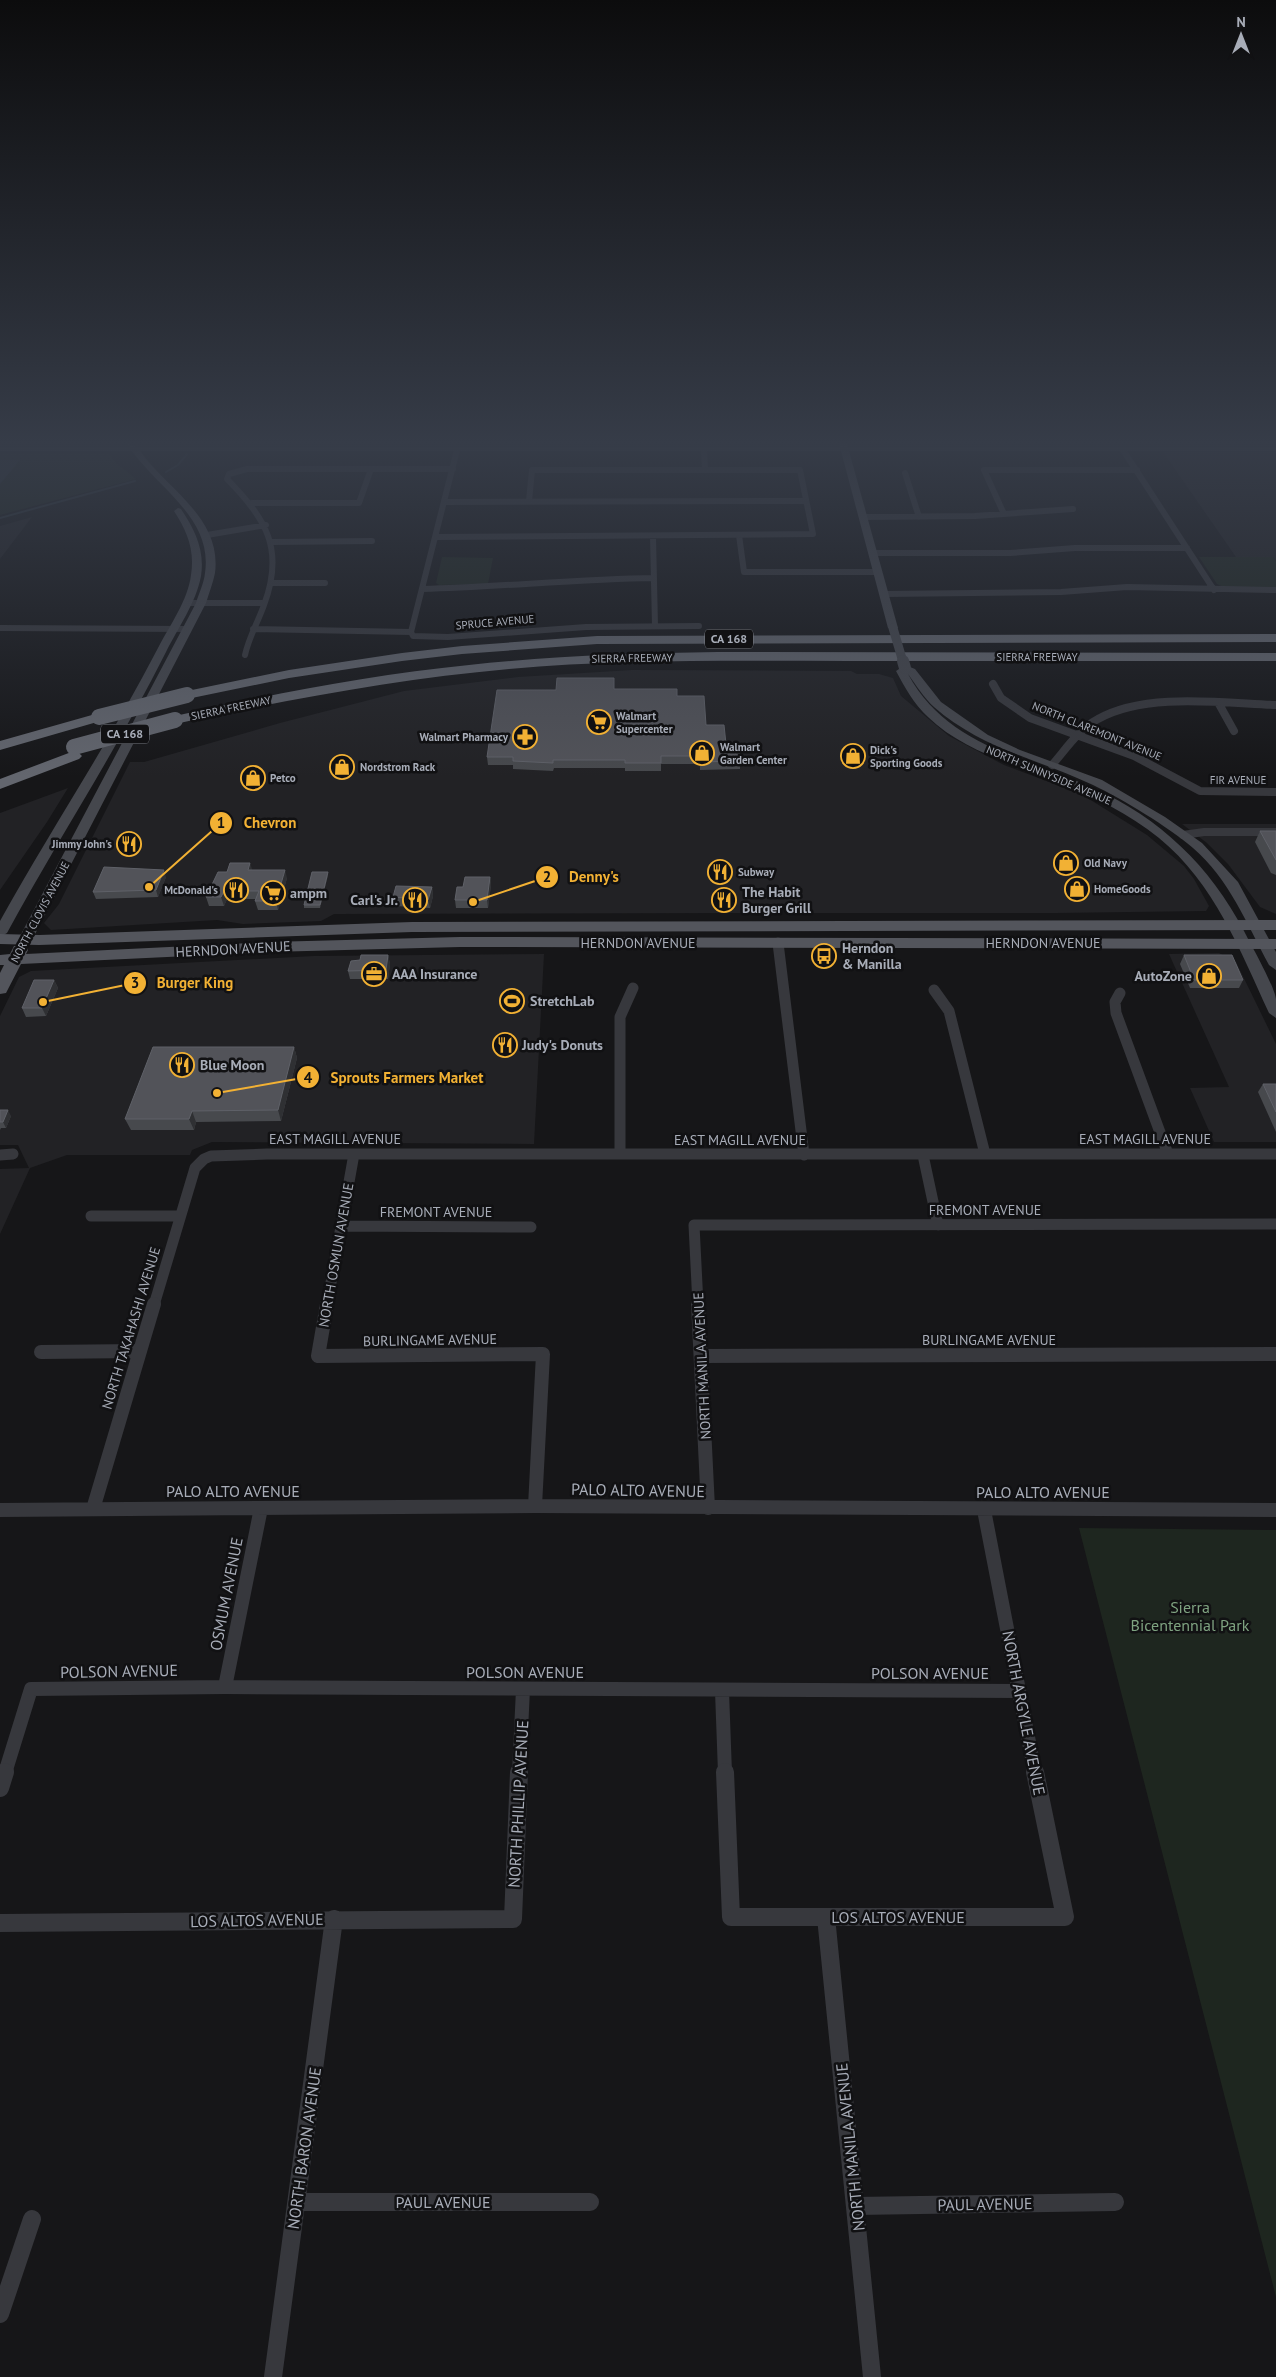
<svg xmlns="http://www.w3.org/2000/svg" width="1276" height="2377" font-family="'PT Sans',sans-serif">
<style>
.built{fill:#222225}
.green{fill:#1e261f}
.water{fill:#2c353c}
.lines{fill:none;stroke-linecap:round;stroke-linejoin:round}
.stream{stroke:#2c353c;stroke-width:2}
.street-far4{stroke:#37383d;stroke-width:6}
.street-far3{stroke:#37383d;stroke-width:8}
.street-far2{stroke:#37383d;stroke-width:11}
.street-far1{stroke:#37383d;stroke-width:14}
.street{stroke:#37383d;stroke-width:18}
.secondary{fill:#45474d;fill-rule:evenodd}
.primary{fill:#53555c;fill-rule:evenodd}
.highway{fill:#63666e;fill-rule:evenodd}
.secondary-bridge-far1{stroke:#45474d;stroke-width:9}
.secondary-bridge{stroke:#45474d;stroke-width:12}
.highway-bridge{stroke:#63666e;stroke-width:16}
.wall{fill:#47494d}
.shaded-wall{fill:#2f3033}
.building{fill:#525359;stroke:#5f6168}
.labels{text-anchor:middle;stroke-width:5;stroke-linejoin:round;paint-order:stroke}
.far-street-label{font-size:11px;fill:#a8adb8;stroke:#111113}
.far-poi-label{font-size:11px;font-weight:bold;fill:#a8adb8;stroke:#111113;text-anchor:start}
.shield{fill:#111113;stroke:#7b7e86;stroke-width:1}
.shield-label{font-size:12px;font-weight:bold;fill:#a8adb8}
.poi-label{font-size:14px;font-weight:bold;fill:#a8adb8;stroke:#111113;text-anchor:start}
.street-label{font-size:14px;fill:#a8adb8;stroke:#111113}
.near-street-label{font-size:16px;fill:#a8adb8;stroke:#111113}
.near-park-label{font-size:16px;fill:#7fa381;stroke:#111113}
.leader{fill:none;stroke:#f2b134;stroke-width:2}
.callout-dot{fill:#f2b134;stroke:#111113;stroke-width:2}
.mark-label{font-size:15px;text-anchor:middle;font-weight:bold;fill:#111}
.callout-label{font-size:15px;text-anchor:middle;font-weight:bold;fill:#f2b134;stroke:#111113;stroke-width:5;stroke-linejoin:round;paint-order:stroke}
</style>
<rect width="100%" height="100%" fill="#161618"/>
<!-- built -->
<path class="built" d="M 1163,452 L 1276,452 L 1276,561 L 1273,557 L 1236,557 Z
M 32,517 L 0,559 L 0,526 Z
M 632,670 L 851,671 L 857,674 L 879,674 L 893,678 L 901,696 L 949,736 L 1004,765 L 1081,794 L 1147,835 L 1184,866 L 1194,879 L 1209,906 L 1206,911 L 1055,913 L 798,913 L 792,909 L 757,909 L 754,913 L 334,914 L 321,921 L 243,924 L 217,920 L 51,930 L 44,923 L 59,904 L 130,762 L 144,762 L 280,723 L 404,691 L 518,677 Z
M 68,788 L 47,822 L 0,890 L 0,813 Z
M 1182,824 L 1276,824 L 1276,914 L 1260,907 L 1228,864 L 1207,843 Z
M 1219,953 L 1236,962 L 1276,1044 L 1276,1142 L 1214,1142 L 1190,1088 L 1229,1087 L 1169,954 Z
M 544,954 L 534,1144 L 212,1142 L 192,1150 L 190,1155 L 67,1155 L 30,1168 L 0,1234 L 0,1169 L 29,1168 L 18,1145 L 0,1145 L 0,1016 L 19,977 L 31,971 L 314,956 Z"/>
<!-- green -->
<path class="green" d="M 0,454 L 109,454 L 116,463 L 136,479 L 0,515 Z
M 442,557 L 493,558 L 488,584 L 439,585 L 436,583 Z
M 1199,557 L 1273,557 L 1276,561 L 1276,587 L 1223,587 L 1217,584 Z
M 1079,1528 L 1276,1530 L 1276,2297 Z"/>
<!-- water -->
<path class="water" d="M 0,460 L 20,460 L 0,484 Z"/>
<g class="lines">
<!-- stream -->
<path class="stream" d="M 166,472 L 178,465 L 187,454
M 0,518 L 135,481"/>
<!-- street-far4 -->
<path class="street-far4" d="M 457,450 L 411,632 L 413,636 L 448,637 L 586,627 L 699,626
M 704,450 L 705,470
M 1123,450 L 1214,590
M 905,473 L 919,517
M 445,502 L 806,501
M 252,503 L 359,503 L 371,469
M 1004,514 L 984,470 L 1137,470
M 863,517 L 975,516 L 1073,509
M 207,535 L 266,525
M 739,535 L 744,572 L 878,572
M 436,537 L 813,534 L 800,470 L 532,470 L 529,501
M 653,537 L 655,626
M 272,542 L 372,541
M 873,553 L 1010,553 L 1075,548 L 1187,548
M 271,583 L 325,583
M 423,589 C 500,587 577,579 654,578
M 884,594 L 1061,592 L 1127,587 L 1276,590
M 186,603 L 264,603
M 0,628 L 187,629
M 253,629 L 411,632
M 245,655 C 249,637 258,622 264,605 C 285,549 266,519 227,479 L 229,474 L 247,469 L 453,469"/>
<!-- street-far3 -->
<path class="street-far3" d="M 993,684 L 1001,698 L 1030,718 L 1134,756 L 1200,791 L 1276,792
M 1219,704 L 1234,731
M 1052,765 C 1066,749 1079,729 1098,719 C 1145,692 1223,703 1276,705
M 1183,835 L 1204,832 L 1276,832"/>
<!-- street-far2 -->
<path class="street-far2" d="M 778,943 L 804,1155
M 934,990 L 949,1011 L 985,1154
M 1120,993 L 1115,1002 L 1116,1013 L 1168,1154
M 620,1154 L 620,1017 L 633,988
M 0,1155 L 13,1154
M 923,1155 L 938,1225
M 91,1216 L 180,1216
M 341,1226 L 531,1227
M 154,1305 L 195,1168 L 204,1159 L 211,1156 L 267,1154 L 1276,1154
M 327,1305 L 354,1154
M 698,1305 L 694,1225 L 1276,1224"/>
<!-- street-far1 -->
<path class="street-far1" d="M 327,1304 L 318,1356 L 543,1354 L 535,1506
M 698,1304 L 708,1508
M 41,1352 L 139,1351
M 702,1356 L 1276,1354
M 93,1509 L 154,1304
M 0,1510 L 535,1506 L 1276,1510
M 984,1510 L 1035,1773
M 225,1687 L 261,1508
M 722,1691 L 725,1773
M 5,1773 L 31,1689 L 225,1687 L 1018,1691
M 519,1773 L 523,1689"/>
<!-- street -->
<path class="street" d="M 725,1772 L 731,1917 L 1065,1917 L 1035,1772
M 0,1788 L 5,1772
M 826,1917 L 872,2377
M 0,1923 L 513,1919 L 519,1772
M 297,2202 L 590,2202
M 856,2206 L 1115,2202
M 0,2314 L 32,2219
M 273,2377 L 334,1919"/>
<!-- secondary -->
<path class="secondary" d="M 127,444 L 137,447 L 840,447 L 839,444 L 847,444 L 848,447 L 1276,447 L 1276,451 L 849,451 L 898,628 L 893,631 L 888,628 L 841,451 L 140,451 C 168,490 222,518 215,573 C 213,583 209,593 206,603 L 32,940 L 25,944 L 18,940 L 196,603 C 199,593 204,583 205,573 C 213,519 160,490 132,451 L 0,451 L 0,447 L 129,447 Z
M 178,508 L 181,509 C 195,530 205,550 201,576 C 196,603 178,628 166,652 C 118,748 58,839 7,933 L 0,937 L 0,921 C 51,829 110,741 158,648 C 170,625 188,600 191,575 C 195,550 187,531 174,511 Z
M 905,665 L 915,669 L 941,702 L 988,735 L 1020,750 L 1102,780 L 1165,817 L 1202,843 L 1238,882 L 1276,952 L 1276,970 L 1269,965 C 1247,924 1229,879 1193,848 C 1167,826 1124,800 1093,785 C 1038,759 982,749 934,707 C 924,698 916,685 908,674 C 946,745 1025,758 1093,788 C 1160,818 1210,866 1244,931 C 1251,945 1274,985 1276,999 C 1276,1005 1276,1012 1276,1018 L 1269,1013 C 1240,950 1214,883 1159,838 C 1129,814 1095,797 1060,783 C 1016,765 963,751 928,717 C 914,704 905,688 896,671 Z"/>
<!-- primary -->
<path class="primary" d="M 1276,920 L 1276,930 L 412,932 L 39,945 L 0,944 L 0,934 L 39,935 L 412,922 Z
M 460,937 L 1276,939 L 1276,949 L 460,947 L 269,952 L 21,964 L 6,993 L 0,994 L 0,973 L 4,965 L 0,965 L 0,955 L 10,954 L 14,946 L 26,946 L 28,950 L 26,954 L 269,942 Z"/>
<!-- highway -->
<path class="highway" d="M 1276,634 L 1276,642 L 597,644 L 462,654 L 402,661 L 289,678 L 187,699 L 180,695 L 187,691 L 289,670 L 402,653 L 462,646 L 597,636 Z
M 718,652 L 1276,653 L 1276,661 C 1133,661 991,661 848,661 C 735,661 622,659 509,669 C 397,679 285,700 175,724 L 168,720 L 175,716 C 272,694 370,675 469,665 C 552,656 635,653 718,652 Z
M 99,713 L 104,714 L 106,717 L 104,720 L 0,750 L 0,741 Z
M 74,751 L 79,753 L 82,756 L 79,759 L 0,789 L 0,779 Z"/>
<!-- secondary-bridge-far1 -->
<path class="secondary-bridge-far1" d="M 893,628 L 903,662"/>
<!-- secondary-bridge -->
<path class="secondary-bridge" d="M 903,661 L 905,668"/>
<!-- highway-bridge -->
<path class="highway-bridge" d="M 99,717 L 187,695
M 74,747 L 175,720"/>
</g>
<!-- wall -->
<path class="wall" d="M 614,689 L 677,696 L 726,744 L 740,761 L 740,769 L 700,770 L 700,764 L 661,764 L 661,771 L 625,771 L 625,768 L 554,768 L 553,771 L 513,769 L 513,765 L 488,765 L 487,757 Z
M 1260,831 L 1276,831 L 1276,875 L 1271,873 L 1255,842 Z
M 252,870 L 287,878 L 278,910 L 258,910 L 255,901 L 256,899 L 227,899 L 224,906 L 209,906 L 206,897 L 227,872 Z
M 328,875 L 320,908 L 304,908 L 304,905 Z
M 166,877 L 158,897 L 96,899 L 93,892 Z
M 490,877 L 491,885 L 488,908 L 456,908 L 455,900 L 463,887 Z
M 432,887 L 433,896 L 430,908 L 395,906 L 393,897 Z
M 388,955 L 390,964 L 388,979 L 350,979 L 348,971 L 360,960 Z
M 1184,955 L 1243,980 L 1239,988 L 1190,988 L 1180,964 Z
M 54,980 L 58,988 L 46,1016 L 26,1017 L 22,1008 Z
M 294,1047 L 297,1058 L 281,1121 L 196,1122 L 194,1130 L 131,1130 L 125,1119 Z
M 1263,1084 L 1276,1084 L 1276,1132 L 1258,1092 Z
M 0,1110 L 11,1116 L 6,1128 L 1,1128 L 0,1130 Z"/>
<!-- shaded-wall -->
<path class="shaded-wall" d="M 250,863 L 253,872 L 248,870 Z
M 164,870 L 166,877 L 158,897 L 156,890 Z
M 285,870 L 287,878 L 278,910 L 276,901 Z
M 328,872 L 328,875 L 320,908 L 320,905 Z
M 490,877 L 491,885 L 488,908 L 487,900 Z
M 432,887 L 433,896 L 430,908 L 428,900 Z
M 224,891 L 227,899 L 224,906 L 221,897 Z
M 388,955 L 390,964 L 388,979 L 386,970 Z
M 54,980 L 58,988 L 46,1016 L 42,1008 Z
M 294,1047 L 297,1058 L 281,1121 L 278,1110 Z
M 8,1110 L 11,1116 L 6,1128 L 3,1122 Z
M 192,1111 L 196,1122 L 194,1130 L 189,1119 Z"/>
<!-- building -->
<path class="building" d="M 557,678 L 614,678 L 614,689 L 677,689 L 677,696 L 704,696 L 706,725 L 724,725 L 726,744 L 739,744 L 740,761 L 700,762 L 700,756 L 661,756 L 661,763 L 625,763 L 625,760 L 553,760 L 553,763 L 513,761 L 513,757 L 487,757 L 497,690 L 556,690 Z
M 1260,831 L 1276,831 L 1276,860 Z
M 230,863 L 250,863 L 248,870 L 285,870 L 276,901 L 255,901 L 259,891 L 224,891 L 221,897 L 206,897 L 218,872 L 227,872 Z
M 104,867 L 164,870 L 156,890 L 93,892 Z
M 312,872 L 328,872 L 320,905 L 304,905 Z
M 465,877 L 490,877 L 487,900 L 455,900 L 457,887 L 463,887 Z
M 396,886 L 432,887 L 428,900 L 393,897 Z
M 361,955 L 388,955 L 386,970 L 348,971 L 351,961 L 360,960 Z
M 1184,955 L 1232,955 L 1243,980 L 1194,980 Z
M 34,980 L 54,980 L 42,1008 L 22,1008 Z
M 153,1047 L 294,1047 L 278,1110 L 192,1111 L 189,1119 L 125,1119 Z
M 1263,1084 L 1276,1084 L 1276,1112 Z
M 0,1110 L 8,1110 L 3,1122 L 0,1122 Z"/>
<!-- sky -->
<linearGradient id="sky" x2="0" y2="1"><stop stop-color="#0c0c0d"/><stop offset="0.57" stop-color="#363c48"/><stop offset="1" stop-color="#363c48" stop-opacity="0"/></linearGradient>
<rect width="1276" height="777" fill="url(#sky)"/>
<!-- icons -->
<defs>
<symbol id="supermarket-ring" viewBox="-11 -11 22 22"><circle r="9.5" fill="#111113" stroke="#f2b134" stroke-width="1.5"/><path d="M-6-5.5h2.5l.6 2H6L4.5 2H-2.5L-4.4-4H-6ZM-1.5 3.2a1.3 1.3 0 1 0 .1 0ZM3 3.2a1.3 1.3 0 1 0 .1 0Z" fill="#f2b134"/></symbol>
<symbol id="pharmacy-ring" viewBox="-11 -11 22 22"><circle r="9.5" fill="#111113" stroke="#f2b134" stroke-width="1.5"/><path d="M-2-6h4v4h4v4h-4v4h-4v-4h-4v-4h4Z" fill="#f2b134"/></symbol>
<symbol id="shop-ring" viewBox="-11 -11 22 22"><circle r="9.5" fill="#111113" stroke="#f2b134" stroke-width="1.5"/><path d="M-5-2.5h2.3a2.7 3.5 0 0 1 5.4 0H5L5.5 6h-11ZM-1.5-2.5h3a1.5 2.3 0 0 0-3 0Z" fill="#f2b134"/></symbol>
<symbol id="restaurant-ring" viewBox="-11 -11 22 22"><circle r="9.5" fill="#111113" stroke="#f2b134" stroke-width="1.5"/><path d="M-5-6h1v4h1v-4h1v4h1v-4h1v5L-1.5 .5V6h-2V.5L-5-1ZM5-6V6H3V1.5H1.5Q1.5-4 5-6Z" fill="#f2b134"/></symbol>
<symbol id="bus-ring" viewBox="-11 -11 22 22"><circle r="9.5" fill="#111113" stroke="#f2b134" stroke-width="1.5"/><path d="M-5-6H5V4H4V6H2V4H-2V6H-4V4H-5ZM-3.5-4V0h7V-4ZM-3.5 1.2v1.5H-2V1.2ZM2 1.2v1.5H3.5V1.2Z" fill="#f2b134"/></symbol>
<symbol id="office-ring" viewBox="-11 -11 22 22"><circle r="9.5" fill="#111113" stroke="#f2b134" stroke-width="1.5"/><path d="M-6-3h4V-5.5h4V-3h4V5H-6ZM-1-4.5V-3h2v-1.5ZM-6 0V1H6V0Z" fill="#f2b134"/></symbol>
<symbol id="stadium-ring" viewBox="-11 -11 22 22"><circle r="9.5" fill="#111113" stroke="#f2b134" stroke-width="1.5"/><path d="M0-5a6.5 5 0 1 0 0 10a6.5 5 0 1 0 0-10ZM-3.5-1.8h7v3.6h-7Z" fill="#f2b134"/></symbol>
</defs>
<g fill-rule="evenodd">
<use href="#supermarket-ring" x="585" y="708" width="28" height="28"/>
<use href="#pharmacy-ring" x="511" y="723" width="28" height="28"/>
<use href="#shop-ring" x="688" y="739" width="28" height="28"/>
<use href="#shop-ring" x="839" y="742" width="28" height="28"/>
<use href="#shop-ring" x="328" y="753" width="28" height="28"/>
<use href="#shop-ring" x="239" y="764" width="28" height="28"/>
<use href="#restaurant-ring" x="115" y="830" width="28" height="28"/>
<use href="#shop-ring" x="1052" y="849" width="28" height="28"/>
<use href="#restaurant-ring" x="706" y="858" width="28" height="28"/>
<use href="#shop-ring" x="1063" y="875" width="28" height="28"/>
<use href="#restaurant-ring" x="222" y="876" width="28" height="28"/>
<use href="#supermarket-ring" x="259" y="879" width="28" height="28"/>
<use href="#restaurant-ring" x="401" y="886" width="28" height="28"/>
<use href="#restaurant-ring" x="710" y="886" width="28" height="28"/>
<use href="#bus-ring" x="810" y="942" width="28" height="28"/>
<use href="#office-ring" x="360" y="960" width="28" height="28"/>
<use href="#shop-ring" x="1195" y="962" width="28" height="28"/>
<use href="#stadium-ring" x="498" y="987" width="28" height="28"/>
<use href="#restaurant-ring" x="491" y="1031" width="28" height="28"/>
<use href="#restaurant-ring" x="168" y="1051" width="28" height="28"/>
</g>
<g class="labels">
<!-- far-street labels -->
<g class="far-street-label">
<text transform="translate(495 622) rotate(-5)" y="4">SPRUCE AVENUE</text>
<text x="1037" y="661">SIERRA FREEWAY</text>
<text transform="translate(632 658) rotate(-1)" y="4">SIERRA FREEWAY</text>
<text transform="translate(231 708) rotate(-12)" y="4">SIERRA FREEWAY</text>
<text transform="translate(1097 731) rotate(22)" y="4">NORTH CLAREMONT AVENUE</text>
<text transform="translate(1049 775) rotate(23)" y="4">NORTH SUNNYSIDE AVENUE</text>
<text x="1238" y="784">FIR AVENUE</text>
<text transform="translate(40 912) rotate(-62)" y="4">NORTH CLOVIS AVENUE</text>
</g>
<!-- far-poi labels -->
<g class="far-poi-label">
<text x="616" y="720">Walmart<tspan x="616" dy="13">Supercenter</tspan></text>
<text x="508" y="741" text-anchor="end">Walmart Pharmacy</text>
<text x="720" y="751">Walmart<tspan x="720" dy="13">Garden Center</tspan></text>
<text x="870" y="754">Dick's<tspan x="870" dy="13">Sporting Goods</tspan></text>
<text x="360" y="771">Nordstrom Rack</text>
<text x="270" y="782">Petco</text>
<text x="112" y="848" text-anchor="end">Jimmy John's</text>
<text x="1084" y="867">Old Navy</text>
<text x="738" y="876">Subway</text>
<text x="1094" y="893">HomeGoods</text>
<text x="218" y="894" text-anchor="end">McDonald's</text>
</g>
<!-- shield labels -->
<g class="shield">
<rect x="705" y="629.5" width="48" height="19" rx="4"/>
<rect x="101" y="724.5" width="48" height="19" rx="4"/>
</g>
<g class="shield-label">
<text x="729" y="643">CA 168</text>
<text x="125" y="738">CA 168</text>
</g>
<!-- poi labels -->
<g class="poi-label">
<text x="742" y="897">The Habit<tspan x="742" dy="16">Burger Grill</tspan></text>
<text x="290" y="898">ampm</text>
<text x="398" y="905" text-anchor="end">Carl's Jr.</text>
<text x="842" y="953">Herndon<tspan x="842" dy="16">&amp; Manilla</tspan></text>
<text x="392" y="979">AAA Insurance</text>
<text x="1192" y="981" text-anchor="end">AutoZone</text>
<text x="530" y="1006">StretchLab</text>
<text x="522" y="1050">Judy's Donuts</text>
<text x="200" y="1070">Blue Moon</text>
</g>
<!-- street labels -->
<g class="street-label">
<text x="638" y="948">HERNDON AVENUE</text>
<text x="1043" y="948">HERNDON AVENUE</text>
<text transform="translate(233 949) rotate(-3)" y="5">HERNDON AVENUE</text>
<text x="335" y="1144">EAST MAGILL AVENUE</text>
<text x="1145" y="1144">EAST MAGILL AVENUE</text>
<text x="740" y="1145">EAST MAGILL AVENUE</text>
<text x="985" y="1215">FREMONT AVENUE</text>
<text x="436" y="1217">FREMONT AVENUE</text>
<text transform="translate(336 1255) rotate(-80)" y="5">NORTH OSMUN AVENUE</text>
<text transform="translate(131 1328) rotate(-73)" y="5">NORTH TAKAHASHI AVENUE</text>
<text transform="translate(430 1340) rotate(-1)" y="5">BURLINGAME AVENUE</text>
<text x="989" y="1345">BURLINGAME AVENUE</text>
<text transform="translate(702 1366) rotate(-93)" y="5">NORTH MANILA AVENUE</text>
</g>
<!-- near-street labels -->
<g class="near-street-label">
<text transform="translate(638 1490) rotate(1)" y="6">PALO ALTO AVENUE</text>
<text x="233" y="1497">PALO ALTO AVENUE</text>
<text x="1043" y="1498">PALO ALTO AVENUE</text>
<text transform="translate(226 1594) rotate(-79)" y="6">OSMUM AVENUE</text>
<text transform="translate(119 1671) rotate(-1)" y="6">POLSON AVENUE</text>
<text x="525" y="1678">POLSON AVENUE</text>
<text x="930" y="1679">POLSON AVENUE</text>
<text transform="translate(1024 1713) rotate(79)" y="6">NORTH ARGYLE AVENUE</text>
<text transform="translate(518 1804) rotate(-87)" y="6">NORTH PHILLIP AVENUE</text>
<text x="898" y="1923">LOS ALTOS AVENUE</text>
<text transform="translate(257 1920) rotate(-1)" y="6">LOS ALTOS AVENUE</text>
<text transform="translate(850 2147) rotate(-96)" y="6">NORTH MANILA AVENUE</text>
<text transform="translate(304 2148) rotate(-82)" y="6">NORTH BARON AVENUE</text>
<text x="443" y="2208">PAUL AVENUE</text>
<text transform="translate(985 2204) rotate(-1)" y="6">PAUL AVENUE</text>
</g>
<!-- near-park labels -->
<g class="near-park-label">
<text x="1190" y="1613">Sierra<tspan x="1190" dy="18">Bicentennial Park</tspan></text>
</g>
</g>
<!-- callouts -->
<path class="leader" d="M149 887L221 823M473 902L547 877M43 1002L135 983M217 1093L308 1077"/>
<g class="callout-dot">
<circle cx="149" cy="887" r="5"/>
<circle cx="473" cy="902" r="5"/>
<circle cx="43" cy="1002" r="5"/>
<circle cx="217" cy="1093" r="5"/>
<circle cx="221" cy="823" r="12"/>
<circle cx="547" cy="877" r="12"/>
<circle cx="135" cy="983" r="12"/>
<circle cx="308" cy="1077" r="12"/>
</g>
<g class="mark-label">
<text x="221" y="828">1</text>
<text x="547" y="882">2</text>
<text x="135" y="988">3</text>
<text x="308" y="1083">4</text>
</g>
<g class="callout-label">
<text x="270" y="828">Chevron</text>
<text x="594" y="882">Denny's</text>
<text x="195" y="988">Burger King</text>
<text x="407" y="1083">Sprouts Farmers Market</text>
</g>
<!-- north arrow -->
<g transform="translate(1241 35)" stroke="#111113" stroke-width="4" paint-order="stroke">
<path d="M0-4L9 19L0 12L-9 19Z" fill="#a8adb8"/>
<text y="-8" font-size="14" font-weight="bold" text-anchor="middle" fill="#a8adb8">N</text>
</g>
</svg>
